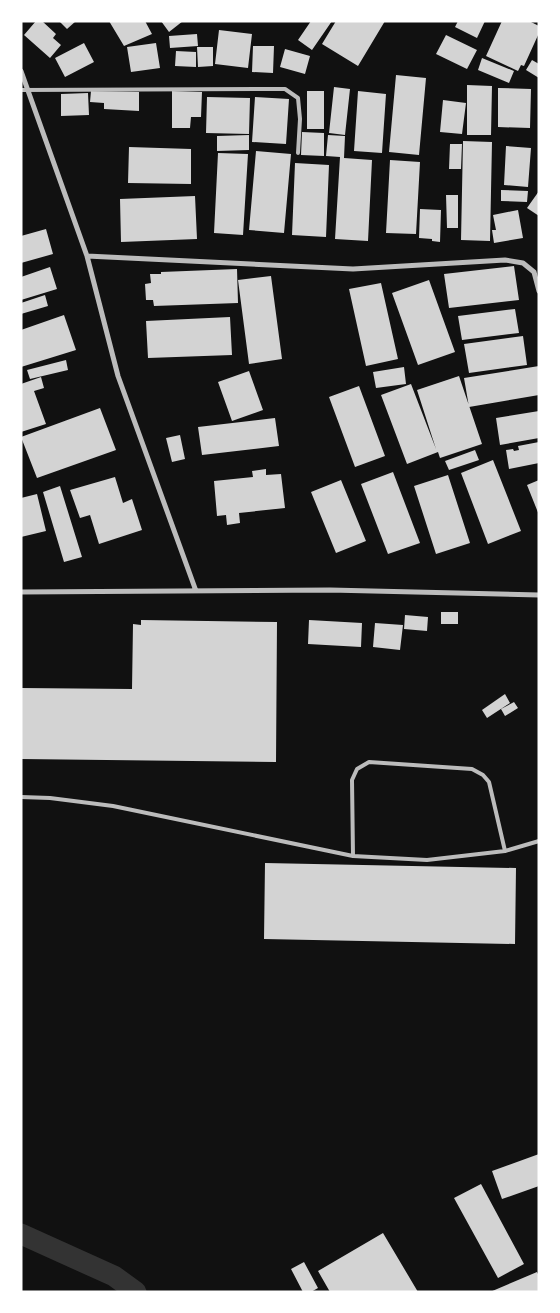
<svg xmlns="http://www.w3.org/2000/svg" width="560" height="1313" font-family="Lato,sans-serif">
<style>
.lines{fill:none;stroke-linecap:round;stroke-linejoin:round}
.canal{stroke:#333;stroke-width:21}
.building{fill:#d3d3d3}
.service{stroke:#bcbcbc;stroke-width:4}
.minor{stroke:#bcbcbc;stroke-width:5}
</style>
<rect width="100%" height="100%" fill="#111"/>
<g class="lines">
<!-- canal -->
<path class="canal" d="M 21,1234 L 114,1276 L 136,1292"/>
</g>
<!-- building -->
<path class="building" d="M 36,21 L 42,21 L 56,34 L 53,38 L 61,45 L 50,58 L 24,35 Z
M 59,21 L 76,21 L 67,29 Z
M 109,21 L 145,21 L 152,34 L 124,46 Z
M 161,21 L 183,21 L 169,32 Z
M 311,21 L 332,21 L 312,50 L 298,40 Z
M 336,21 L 385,21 L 358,66 L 322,44 Z
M 458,21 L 485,21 L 477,38 L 455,27 Z
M 502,21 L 529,21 L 539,26 L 539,33 L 524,66 L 521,65 L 518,71 L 486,56 Z
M 219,30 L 252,34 L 248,68 L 215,64 Z
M 197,34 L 198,46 L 170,48 L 169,36 Z
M 446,35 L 477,50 L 467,69 L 436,54 Z
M 84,43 L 94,62 L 65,77 L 55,58 Z
M 156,43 L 160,68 L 131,72 L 127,47 Z
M 253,46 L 274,46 L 273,73 L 252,72 Z
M 197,47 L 213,47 L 213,66 L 198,67 Z
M 285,49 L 310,56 L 305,74 L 280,67 Z
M 176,51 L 196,52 L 196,67 L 175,66 Z
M 482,58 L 514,71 L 509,83 L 478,70 Z
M 532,60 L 539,64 L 539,78 L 526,70 Z
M 396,75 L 426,78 L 419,155 L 389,152 Z
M 467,85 L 492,86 L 491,135 L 467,135 Z
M 334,87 L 350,89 L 345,135 L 329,133 Z
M 498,88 L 531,89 L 530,128 L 498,127 Z
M 91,91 L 139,92 L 139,111 L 104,109 L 104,103 L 90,102 Z
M 172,91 L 202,92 L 201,117 L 191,117 L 190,128 L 172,128 Z
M 307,91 L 324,91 L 324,129 L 307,129 Z
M 358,91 L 386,94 L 382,153 L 354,151 Z
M 88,93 L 89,115 L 61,116 L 61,94 Z
M 207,97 L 250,98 L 249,134 L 206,133 Z
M 255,97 L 289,99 L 286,144 L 252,142 Z
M 443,100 L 466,103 L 462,134 L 440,132 Z
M 302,132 L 324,133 L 324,156 L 301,155 Z
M 249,135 L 249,150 L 217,151 L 217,136 Z
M 328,135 L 345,136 L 344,158 L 372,160 L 368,241 L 335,239 L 340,157 L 326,156 Z
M 463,141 L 492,142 L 490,241 L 461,240 Z
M 450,144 L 462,144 L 461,169 L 449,169 Z
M 506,146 L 531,148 L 528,187 L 504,185 Z
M 129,147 L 191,149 L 191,184 L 128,183 Z
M 256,151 L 291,154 L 284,233 L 249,230 Z
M 218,153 L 248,154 L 243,235 L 214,233 Z
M 390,160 L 420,162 L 416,234 L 386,233 Z
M 295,163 L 329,165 L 326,237 L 292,235 Z
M 501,190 L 528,191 L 527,202 L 501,201 Z
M 539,191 L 539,216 L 527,208 Z
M 446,195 L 458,195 L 458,228 L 447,228 Z
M 195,196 L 197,239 L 121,242 L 120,199 Z
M 420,209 L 441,210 L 440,242 L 432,241 L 432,239 L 419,238 Z
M 518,210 L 523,238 L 494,243 L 492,230 L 496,230 L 493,215 Z
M 46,229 L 53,254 L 21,263 L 21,236 Z
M 514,266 L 519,300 L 449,308 L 444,274 Z
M 50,267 L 57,289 L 21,300 L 21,277 Z
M 237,269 L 238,303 L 154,306 L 153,300 L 146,300 L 145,284 L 151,283 L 150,274 L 161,274 L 161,272 Z
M 271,276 L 282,359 L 249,364 L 238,280 Z
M 429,280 L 455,352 L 418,365 L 392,293 Z
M 381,283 L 398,359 L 366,366 L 349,289 Z
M 45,295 L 48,306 L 21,314 L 21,303 Z
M 515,309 L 519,333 L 462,340 L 458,316 Z
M 64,315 L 76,350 L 21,367 L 21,330 Z
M 230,317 L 232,355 L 148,358 L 146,321 Z
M 523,336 L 527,365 L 469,373 L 464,344 Z
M 66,360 L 68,370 L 30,379 L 27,370 Z
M 539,366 L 539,395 L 469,407 L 464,378 Z
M 404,367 L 406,384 L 376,388 L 373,372 Z
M 249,371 L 263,410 L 232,421 L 218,382 Z
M 459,376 L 482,444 L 440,458 L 438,452 L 407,464 L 381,395 L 411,384 L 436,449 L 417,390 Z
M 41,377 L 44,388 L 34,391 L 46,424 L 21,432 L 21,384 Z
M 359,386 L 385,456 L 355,467 L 329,397 Z
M 100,408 L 116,450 L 37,478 L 21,437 Z
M 539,411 L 539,438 L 500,445 L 496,418 Z
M 275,418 L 279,446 L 202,455 L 198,427 Z
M 180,435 L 185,459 L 172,462 L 166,438 Z
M 539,442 L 539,463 L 509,469 L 506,450 L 513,449 L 514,451 L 519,450 L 518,446 Z
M 475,450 L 479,460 L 449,470 L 445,461 Z
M 493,460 L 521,531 L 488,544 L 461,473 Z
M 266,469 L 266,475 L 281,474 L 285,508 L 239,513 L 240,523 L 227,525 L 226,515 L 217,516 L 214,481 L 253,477 L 252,471 Z
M 393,472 L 420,543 L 388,554 L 361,484 Z
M 448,475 L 470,543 L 436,554 L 414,486 Z
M 115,477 L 123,503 L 132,499 L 142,530 L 99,544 L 90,515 L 80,518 L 70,490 Z
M 341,480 L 366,541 L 336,553 L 311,492 Z
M 539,480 L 539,515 L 527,485 Z
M 60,486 L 82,557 L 64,562 L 43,492 Z
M 37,494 L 46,531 L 21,537 L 21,498 Z
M 441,612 L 458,612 L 458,624 L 441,624 Z
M 405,615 L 428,617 L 427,631 L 404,629 Z
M 141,620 L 277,622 L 276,762 L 21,759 L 21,688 L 132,689 L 133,624 L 141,625 Z
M 309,620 L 362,623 L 361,647 L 308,644 Z
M 375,623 L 403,625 L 400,650 L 373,647 Z
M 505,694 L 510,703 L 487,718 L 482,710 Z
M 514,702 L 518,708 L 505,716 L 501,709 Z
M 265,863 L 516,868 L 515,944 L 264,939 Z
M 539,1154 L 539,1186 L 502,1199 L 492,1171 Z
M 481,1184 L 524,1264 L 498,1278 L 454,1198 Z
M 383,1233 L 418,1292 L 330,1292 L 318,1271 Z
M 304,1262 L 318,1288 L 311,1292 L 303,1292 L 291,1269 Z
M 537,1272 L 539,1276 L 539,1292 L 490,1292 Z"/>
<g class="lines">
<!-- service -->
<path class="service" d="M 21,90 L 285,89 L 298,98 L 300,119 L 298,153
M 21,797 L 50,798 L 113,806 L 353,856 L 427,860 L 505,851 L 539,841
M 353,856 L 352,780 L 357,769 L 369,762 L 472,769 L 483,775 L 489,782 L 505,851"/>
<!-- minor -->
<path class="minor" d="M 21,71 L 87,256 L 118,376 L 196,591
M 87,256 L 353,269 L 505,260 L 523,263 L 534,272 L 539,291
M 21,592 L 330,590 L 539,595"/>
</g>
<!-- border -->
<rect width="560" height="1313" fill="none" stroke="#ffffff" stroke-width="45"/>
</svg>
